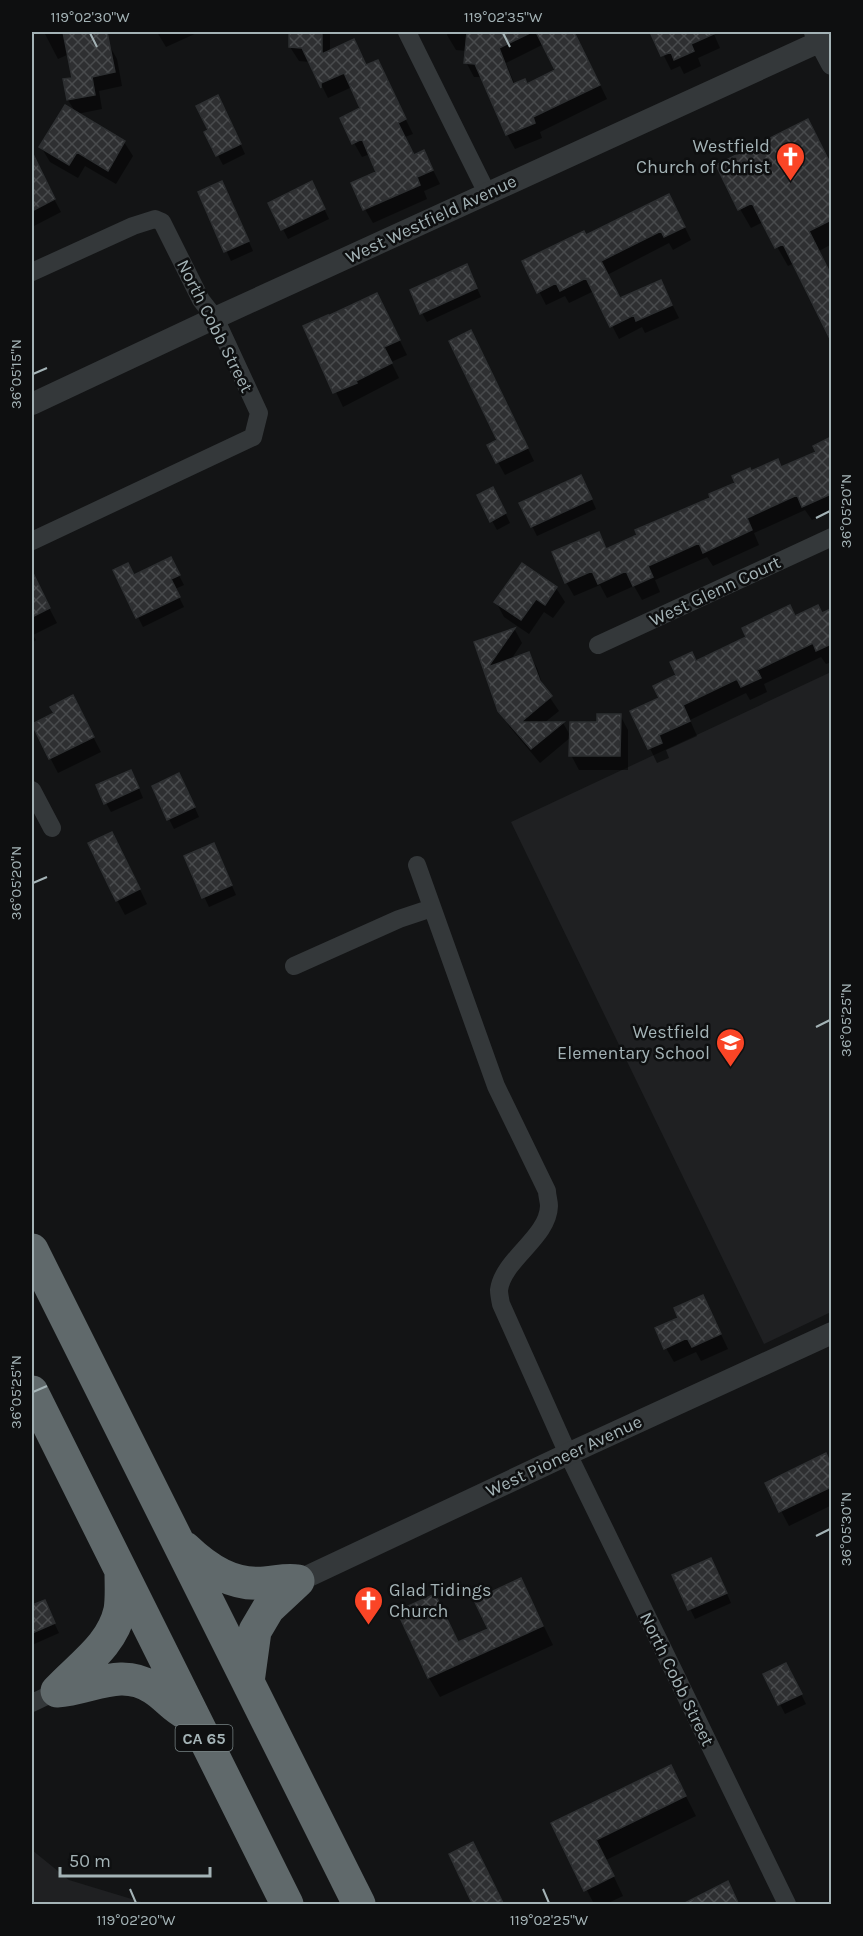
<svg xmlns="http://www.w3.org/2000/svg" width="863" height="1936" font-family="Karla,sans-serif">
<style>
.built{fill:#1f2022}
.shadow{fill:#0007;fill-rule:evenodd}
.building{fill:url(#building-cross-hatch);stroke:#2d2f31;stroke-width:1.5}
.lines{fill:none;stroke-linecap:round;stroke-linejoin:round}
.minor{stroke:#34383a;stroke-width:18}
.tertiary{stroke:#34383a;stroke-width:22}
.motorway{stroke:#60696b;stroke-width:33}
.ticks{fill:none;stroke:#a4b3b6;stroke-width:2}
.labels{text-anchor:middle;stroke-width:5;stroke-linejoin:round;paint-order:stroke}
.shield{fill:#0e0f10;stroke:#778284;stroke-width:1.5}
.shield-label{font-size:16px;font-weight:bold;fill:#a4b3b6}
.poi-label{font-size:18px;fill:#a4b3b6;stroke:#0e0f10;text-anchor:end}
.street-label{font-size:18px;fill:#a4b3b6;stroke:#0e0f10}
.neatline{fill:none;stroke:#a4b3b6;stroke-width:2}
.ticks-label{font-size:15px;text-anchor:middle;fill:#a4b3b6}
</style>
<defs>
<pattern id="building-cross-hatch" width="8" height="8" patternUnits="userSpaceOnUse" patternTransform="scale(1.5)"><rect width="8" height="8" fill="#2e2f31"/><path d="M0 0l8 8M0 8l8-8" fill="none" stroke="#494b4d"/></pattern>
</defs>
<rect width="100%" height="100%" fill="#131415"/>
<!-- built -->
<path class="built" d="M 831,672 L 831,1312 L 764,1344 L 511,822 Z
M 32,1850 L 69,1880 L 148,1904 L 32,1904 Z"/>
<!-- shadow -->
<path class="shadow" d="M 44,32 L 97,32 L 103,46 L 109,45 L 117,59 L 122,86 L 99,91 L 102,109 L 77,114 L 124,142 L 133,156 L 116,184 L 85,166 L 78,178 L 50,162 L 41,147 L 76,113 L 68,100 L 74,79 L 69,54 L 58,59 Z
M 157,32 L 199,32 L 166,47 Z
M 291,32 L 330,32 L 330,52 L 366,67 L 377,62 L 413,134 L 405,137 L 414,157 L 424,152 L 440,184 L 424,191 L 427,199 L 373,223 L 365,209 L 378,173 L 370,154 L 362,157 L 354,143 L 362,109 L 352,87 L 328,98 L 310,62 L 299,61 L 290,47 Z
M 448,32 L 568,32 L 572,40 L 576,38 L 584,52 L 607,99 L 540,132 L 542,138 L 515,149 L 507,134 L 483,77 L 474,77 L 466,62 L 467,51 L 456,50 L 447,35 ZM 544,44 L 557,71 L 527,85 L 515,85 L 506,63 Z
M 652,32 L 713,32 L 720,48 L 698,58 L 701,66 L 684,74 L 680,66 L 671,70 Z
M 223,106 L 245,154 L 223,165 L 206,133 Z
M 818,140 L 832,166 L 832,244 L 819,251 L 832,276 L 832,337 L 794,263 L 788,266 L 763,222 L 751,228 L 740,209 Z
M 39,171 L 61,212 L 32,227 L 32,175 Z
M 200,192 L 227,192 L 253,251 L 231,261 Z
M 316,192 L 329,219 L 288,239 L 270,204 Z
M 676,209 L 691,240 L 673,250 L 669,243 L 607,275 L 620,300 L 661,282 L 679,318 L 645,333 L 642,327 L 619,339 L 594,291 L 569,303 L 565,296 L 546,305 L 524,262 L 585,237 Z
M 471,275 L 481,297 L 427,322 L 422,313 Z
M 384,309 L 407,355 L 391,362 L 399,378 L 343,407 L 305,326 Z
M 478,345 L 534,461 L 505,475 L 489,446 L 499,441 Z
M 832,439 L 832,511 L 812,520 L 805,510 L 754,533 L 759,545 L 713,566 L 707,557 L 655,580 L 660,592 L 642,600 L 634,586 L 607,598 L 600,585 L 574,596 L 566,582 L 598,534 L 607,550 L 712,499 L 751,473 L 782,469 L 818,453 L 815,447 Z
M 586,486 L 596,509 L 537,536 L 532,526 Z
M 498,498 L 510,523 L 497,530 L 492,521 Z
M 175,568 L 184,585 L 175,589 L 184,607 L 143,627 L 115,571 L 134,577 Z
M 35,581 L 57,623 L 33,635 L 36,640 L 32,643 L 32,583 Z
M 556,588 L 565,602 L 553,618 L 544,612 L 529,634 L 504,617 L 496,602 Z
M 832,610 L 832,662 L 826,664 L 821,657 L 764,684 L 767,692 L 750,700 L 746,693 L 690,720 L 697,736 L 666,750 L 669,758 L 657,763 L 632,711 L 661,699 L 678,676 L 696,663 L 795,617 L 822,615 Z
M 515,630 L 522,643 L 510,661 L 529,654 L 537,668 L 544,689 L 559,711 L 544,723 L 563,723 L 571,737 L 540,763 L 509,726 L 500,710 L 476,643 Z
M 80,712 L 101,752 L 58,773 L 33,725 L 56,714 Z
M 620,715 L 628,730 L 628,770 L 579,770 L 571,755 L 599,724 Z
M 136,781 L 143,798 L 111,812 L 106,803 Z
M 184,784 L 199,817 L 174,829 L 169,819 Z
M 120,848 L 147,904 L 125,915 L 117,900 Z
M 218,854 L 236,895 L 209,907 L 185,856 Z
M 710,1311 L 728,1349 L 701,1361 L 696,1352 L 674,1362 L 666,1348 Z
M 825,1455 L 832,1466 L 832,1505 L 789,1526 L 767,1484 Z
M 716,1569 L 731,1603 L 695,1619 L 674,1576 Z
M 521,1580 L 553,1645 L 440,1697 L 429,1678 L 399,1612 L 435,1596 L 459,1643 L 490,1629 Z
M 44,1602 L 59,1633 L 32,1645 L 32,1607 Z
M 791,1674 L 806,1704 L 785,1714 L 765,1675 Z
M 671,1767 L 696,1816 L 606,1860 L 623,1896 L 606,1904 L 594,1904 L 553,1824 Z"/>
<!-- building -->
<path class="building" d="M 63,32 L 107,32 L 115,72 L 92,77 L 95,95 L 67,100 L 63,79 L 72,78 Z
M 289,32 L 322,32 L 322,54 L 354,39 L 366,65 L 378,60 L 406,119 L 398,123 L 414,155 L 424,150 L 433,170 L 417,177 L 420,185 L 363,210 L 351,183 L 376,172 L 362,139 L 352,144 L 340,118 L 360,108 L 344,73 L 321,83 L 321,88 L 302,48 L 289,47 Z
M 467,32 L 532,32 L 499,48 L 513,84 L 525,79 L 527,84 L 555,70 L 536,32 L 574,32 L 600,85 L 533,117 L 535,123 L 506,135 L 475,64 L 464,63 Z
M 650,32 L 718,32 L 691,44 L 694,51 L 674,60 L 671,52 L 661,56 Z
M 218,95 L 241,144 L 216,156 L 204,132 L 208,130 L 196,106 Z
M 65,105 L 125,141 L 108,171 L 77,152 L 69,165 L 39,147 Z
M 808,119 L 831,165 L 831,220 L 809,231 L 831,275 L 831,341 L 783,244 L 775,248 L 752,203 L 738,210 L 716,165 Z
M 32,152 L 55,199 L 32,211 Z
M 222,181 L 249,241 L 224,252 L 198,192 Z
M 312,181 L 325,209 L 281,230 L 268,203 Z
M 669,194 L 685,227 L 664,237 L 661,231 L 601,261 L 620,298 L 661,280 L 672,305 L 636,321 L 634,315 L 610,327 L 586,278 L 560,291 L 556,283 L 537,293 L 522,261 L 584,231 L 586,235 Z
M 467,264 L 477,288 L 420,314 L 410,290 Z
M 377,293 L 400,340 L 384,347 L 392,363 L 356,381 L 357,383 L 333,393 L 303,326 L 328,315 L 328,316 Z
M 471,330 L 528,448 L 496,463 L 487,445 L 497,440 L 449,341 Z
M 831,437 L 831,494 L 802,507 L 797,495 L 747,518 L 752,530 L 703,553 L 699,543 L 648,566 L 653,577 L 633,586 L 626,571 L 598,584 L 592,571 L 565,583 L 552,552 L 599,532 L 606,549 L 637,535 L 635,530 L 710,498 L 709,494 L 735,483 L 732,476 L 750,468 L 751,471 L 778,459 L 781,467 L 816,452 L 813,446 Z
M 581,475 L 592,499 L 531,527 L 519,503 Z
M 493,487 L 506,513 L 490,522 L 477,495 Z
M 171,557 L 180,575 L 171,579 L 180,597 L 136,618 L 113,570 L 128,563 L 134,575 Z
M 522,563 L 557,587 L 545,605 L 536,599 L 521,620 L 494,602 Z
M 32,571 L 50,608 L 32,617 Z
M 790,605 L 795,616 L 818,605 L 822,613 L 831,609 L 831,644 L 816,651 L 813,643 L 757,670 L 761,678 L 741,687 L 737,679 L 683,705 L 690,721 L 659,735 L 662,743 L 648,749 L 630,711 L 659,698 L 653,686 L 676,675 L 670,662 L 692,652 L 696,661 L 746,637 L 742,628 Z
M 515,628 L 488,667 L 529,652 L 540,681 L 552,696 L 521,722 L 564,722 L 531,749 L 498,711 L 474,642 Z
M 73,695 L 94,737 L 49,759 L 32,724 L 54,713 L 50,707 Z
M 597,714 L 621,714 L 620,756 L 569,756 L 570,722 L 597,722 Z
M 131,770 L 139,788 L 104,804 L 96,785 Z
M 179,773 L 195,807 L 167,820 L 152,786 Z
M 112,832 L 140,889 L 116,901 L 88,843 Z
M 214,843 L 232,885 L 202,898 L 184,856 Z
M 703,1295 L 721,1334 L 692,1347 L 687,1338 L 664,1349 L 655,1328 L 678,1318 L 674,1308 Z
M 826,1453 L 831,1465 L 831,1487 L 779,1512 L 765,1483 Z
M 711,1558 L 727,1593 L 688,1610 L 672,1575 Z
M 521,1578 L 543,1626 L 428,1678 L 397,1611 L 435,1594 L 458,1642 L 488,1629 L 474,1600 Z
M 45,1600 L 55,1623 L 32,1633 L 32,1605 Z
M 786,1663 L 802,1694 L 778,1705 L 763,1674 Z
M 671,1765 L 686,1796 L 596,1840 L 614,1876 L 584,1891 L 551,1823 Z
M 473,1842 L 504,1905 L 473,1905 L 449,1854 Z
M 728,1881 L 739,1905 L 681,1905 Z"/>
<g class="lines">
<!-- minor -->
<path class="minor" d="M 407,32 L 487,193
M 32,272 L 133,226 L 155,219 L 162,222 L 201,300 L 215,318 L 259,413 L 253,437 L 32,541
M 598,645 L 832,537
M 32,790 L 52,828
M 417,865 L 496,1086 L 547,1191 C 547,1196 549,1201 549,1206 C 548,1238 503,1259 499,1290 C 499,1294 500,1299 501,1304 L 568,1454 L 787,1904
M 294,966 L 399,919 L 432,908
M 32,1703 L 57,1691"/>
<!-- tertiary -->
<path class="tertiary" d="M 815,32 L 832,64
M 32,404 L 215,318 L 832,36
M 298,1581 L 568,1454 L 832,1333"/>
<!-- motorway -->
<path class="motorway" d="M 32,1250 L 359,1904
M 32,1392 L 287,1904
M 185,1548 C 208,1570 233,1586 265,1583 C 278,1582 285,1579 298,1581
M 248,1682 L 255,1631 L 268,1609 L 298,1581
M 57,1691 C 91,1689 120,1667 153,1688 C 166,1696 173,1707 187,1714
M 57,1691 C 81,1665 112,1646 120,1610 C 122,1598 121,1584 121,1572"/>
</g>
<!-- ticks -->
<path class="ticks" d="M 90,33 L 97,47M 503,33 L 510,47M 33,374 L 47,368M 816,518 L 830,511M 33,883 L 47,877M 816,1027 L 830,1020M 33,1392 L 47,1386M 816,1536 L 830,1529M 130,1889 L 136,1903M 543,1889 L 549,1903"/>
<!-- icons -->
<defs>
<symbol id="church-pin" viewBox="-11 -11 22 30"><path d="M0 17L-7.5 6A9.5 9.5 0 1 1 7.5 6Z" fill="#fa4526" stroke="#0e0f10"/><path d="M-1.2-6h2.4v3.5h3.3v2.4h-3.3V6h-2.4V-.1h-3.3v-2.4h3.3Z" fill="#fff"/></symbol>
<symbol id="school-pin" viewBox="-11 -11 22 30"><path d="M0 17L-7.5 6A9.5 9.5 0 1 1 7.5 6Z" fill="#fa4526" stroke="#0e0f10"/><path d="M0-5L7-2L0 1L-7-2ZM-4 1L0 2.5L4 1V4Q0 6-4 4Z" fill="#fff"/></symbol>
</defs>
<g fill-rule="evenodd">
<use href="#church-pin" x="774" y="140" width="33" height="45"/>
<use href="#school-pin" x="714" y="1026" width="33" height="45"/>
<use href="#church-pin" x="352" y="1584" width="33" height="45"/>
</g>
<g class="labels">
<!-- shield labels -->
<rect class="shield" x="175.5" y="1725" width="57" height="26" rx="4.5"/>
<g class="shield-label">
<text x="204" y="1744">CA 65</text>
</g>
<!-- poi labels -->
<g class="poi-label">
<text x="770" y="152">Westfield<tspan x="770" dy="21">Church of Christ</tspan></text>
<text x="710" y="1038">Westfield<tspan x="710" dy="21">Elementary School</tspan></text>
<text x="389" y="1596" text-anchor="start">Glad Tidings<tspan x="389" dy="21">Church</tspan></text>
</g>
<!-- street labels -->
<g class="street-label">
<text transform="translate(431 219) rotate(-25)" y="6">West Westfield Avenue</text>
<text transform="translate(215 326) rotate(63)" y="6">North Cobb Street</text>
<text transform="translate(715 591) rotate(-25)" y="6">West Glenn Court</text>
<text transform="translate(564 1456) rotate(-25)" y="6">West Pioneer Avenue</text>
<text transform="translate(677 1679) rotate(64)" y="6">North Cobb Street</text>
</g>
</g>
<!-- border -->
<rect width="863" height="1936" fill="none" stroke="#0e0f10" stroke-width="66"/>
<!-- scale -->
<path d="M60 1867v9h150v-9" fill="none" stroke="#a4b3b6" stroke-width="3"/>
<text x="69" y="1867" font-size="18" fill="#a4b3b6" stroke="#0e0f10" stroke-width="4.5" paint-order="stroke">50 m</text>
<rect x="33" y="33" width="797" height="1870" class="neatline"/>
<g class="ticks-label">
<text x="90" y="22">119°02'30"W</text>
<text x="503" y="22">119°02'35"W</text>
<text transform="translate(16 374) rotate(-90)" y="5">36°05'15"N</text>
<text transform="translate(846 511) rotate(-90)" y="5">36°05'20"N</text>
<text transform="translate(16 883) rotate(-90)" y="5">36°05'20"N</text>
<text transform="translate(846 1020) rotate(-90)" y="5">36°05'25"N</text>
<text transform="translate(16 1392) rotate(-90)" y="5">36°05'25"N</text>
<text transform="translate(846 1529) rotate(-90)" y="5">36°05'30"N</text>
<text x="136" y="1925">119°02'20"W</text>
<text x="549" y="1925">119°02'25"W</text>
</g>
</svg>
